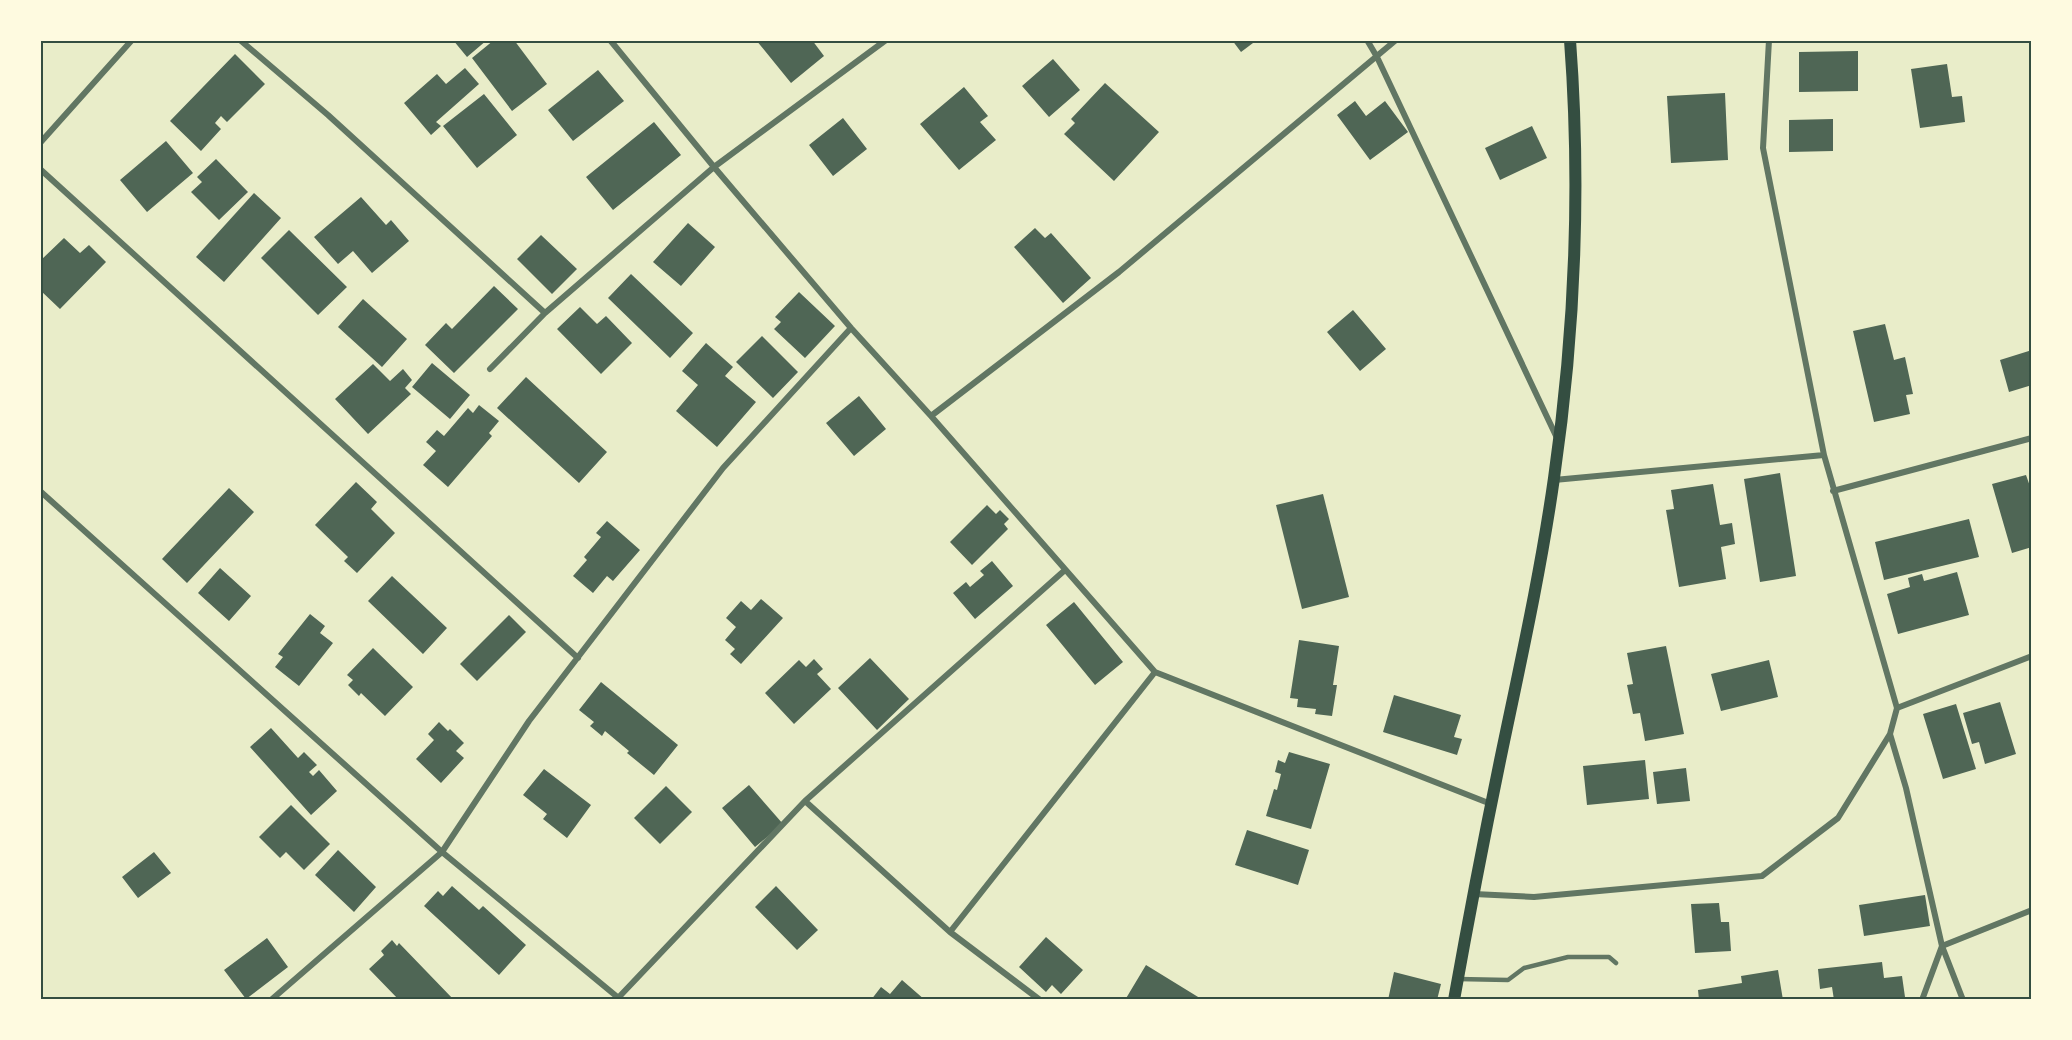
<svg xmlns="http://www.w3.org/2000/svg" width="2072" height="1040" font-family="Figtree,sans-serif">
<style>
.building{fill:#4f6655}
.lines{fill:none;stroke-linecap:round;stroke-linejoin:round}
.service{stroke:#617663;stroke-width:4.5}
.minor{stroke:#617663;stroke-width:6}
.secondary{stroke:#344e41;stroke-width:12}
.neatline{fill:none;stroke:#344e41;stroke-width:2}
</style>
<rect width="100%" height="100%" fill="#e9edc9"/>
<!-- building -->
<path class="building" d="M 453,40 L 487,40 L 467,57 Z
M 494,40 L 514,40 L 547,84 L 512,111 L 472,58 Z
M 756,40 L 812,40 L 824,56 L 791,83 Z
M 1232,40 L 1257,40 L 1241,52 Z
M 1858,51 L 1858,91 L 1799,92 L 1799,52 Z
M 235,54 L 265,84 L 227,122 L 221,116 L 215,123 L 221,129 L 201,151 L 170,121 Z
M 1053,59 L 1080,90 L 1049,117 L 1022,86 Z
M 1947,64 L 1952,97 L 1962,96 L 1965,122 L 1920,128 L 1911,69 Z
M 465,68 L 479,84 L 436,122 L 441,126 L 431,135 L 404,103 L 437,74 L 446,84 Z
M 598,70 L 624,101 L 573,141 L 548,110 Z
M 1105,83 L 1159,132 L 1114,181 L 1064,134 L 1075,123 L 1071,119 Z
M 964,87 L 988,116 L 980,122 L 996,140 L 959,170 L 920,124 Z
M 1725,93 L 1728,160 L 1671,163 L 1667,96 Z
M 484,94 L 517,135 L 477,168 L 443,126 Z
M 1355,101 L 1366,116 L 1385,101 L 1408,132 L 1370,160 L 1337,115 Z
M 843,118 L 867,149 L 833,176 L 809,145 Z
M 1833,119 L 1833,151 L 1789,152 L 1789,120 Z
M 654,122 L 681,155 L 613,210 L 586,177 Z
M 1532,126 L 1547,158 L 1500,180 L 1485,148 Z
M 166,141 L 193,173 L 147,212 L 120,180 Z
M 216,159 L 248,192 L 219,220 L 191,192 L 202,182 L 197,177 Z
M 254,193 L 281,218 L 224,282 L 196,257 Z
M 361,197 L 386,225 L 391,220 L 409,241 L 372,273 L 353,251 L 338,264 L 314,237 Z
M 688,223 L 715,247 L 681,286 L 653,262 Z
M 1035,228 L 1045,238 L 1051,233 L 1091,278 L 1063,303 L 1014,247 Z
M 289,230 L 347,287 L 318,315 L 261,258 Z
M 541,235 L 577,269 L 552,294 L 517,259 Z
M 64,238 L 80,253 L 89,245 L 106,262 L 60,309 L 40,290 L 40,261 Z
M 631,274 L 693,333 L 670,358 L 608,298 Z
M 494,286 L 518,309 L 454,373 L 425,345 L 446,323 L 452,329 Z
M 799,292 L 835,326 L 805,358 L 774,329 L 781,322 L 775,317 Z
M 363,299 L 407,339 L 382,367 L 338,327 Z
M 580,307 L 597,324 L 606,316 L 632,343 L 601,374 L 557,329 Z
M 1353,310 L 1386,349 L 1360,371 L 1327,332 Z
M 1885,324 L 1894,360 L 1905,357 L 1913,394 L 1906,395 L 1910,414 L 1874,422 L 1853,331 Z
M 762,336 L 798,372 L 773,398 L 736,362 Z
M 706,343 L 733,367 L 725,376 L 756,402 L 717,447 L 676,411 L 698,385 L 682,371 Z
M 2032,350 L 2032,385 L 2009,392 L 2000,360 Z
M 432,363 L 470,395 L 450,419 L 412,387 Z
M 373,364 L 390,381 L 403,369 L 412,380 L 405,388 L 411,394 L 368,434 L 335,399 Z
M 526,377 L 607,452 L 579,483 L 497,408 Z
M 859,396 L 886,429 L 854,456 L 826,423 Z
M 479,405 L 499,421 L 489,433 L 492,436 L 448,487 L 423,465 L 436,451 L 426,442 L 437,430 L 444,436 L 468,408 L 473,413 Z
M 1780,473 L 1796,576 L 1760,582 L 1744,479 Z
M 2026,475 L 2032,492 L 2032,547 L 2012,553 L 1992,484 Z
M 356,482 L 377,502 L 371,509 L 395,533 L 357,573 L 344,561 L 348,557 L 315,525 Z
M 1713,484 L 1720,525 L 1732,523 L 1735,544 L 1721,547 L 1726,579 L 1679,587 L 1666,510 L 1674,509 L 1671,490 Z
M 229,488 L 254,512 L 187,583 L 162,559 Z
M 1323,494 L 1349,597 L 1302,609 L 1276,505 Z
M 987,505 L 996,514 L 1000,510 L 1009,519 L 1004,524 L 1008,529 L 972,565 L 950,542 Z
M 1969,519 L 1979,557 L 1884,580 L 1875,542 Z
M 607,521 L 640,550 L 613,581 L 607,576 L 593,593 L 573,576 L 587,560 L 584,557 L 601,537 L 596,533 Z
M 992,561 L 1013,586 L 975,619 L 953,593 L 966,582 L 970,587 L 984,575 L 980,571 Z
M 220,568 L 251,596 L 229,621 L 198,593 Z
M 1957,572 L 1969,615 L 1898,634 L 1887,594 L 1910,587 L 1908,578 L 1922,574 L 1924,581 Z
M 392,576 L 447,628 L 423,654 L 368,601 Z
M 761,599 L 783,618 L 741,664 L 730,654 L 735,649 L 725,640 L 736,627 L 726,618 L 741,601 L 751,610 Z
M 1074,602 L 1123,662 L 1095,685 L 1046,625 Z
M 310,614 L 325,626 L 320,633 L 333,643 L 299,686 L 275,667 L 283,657 L 278,654 Z
M 509,615 L 526,632 L 477,681 L 460,664 Z
M 1299,640 L 1339,646 L 1333,685 L 1337,685 L 1332,716 L 1315,714 L 1316,709 L 1297,707 L 1298,699 L 1290,698 Z
M 1666,646 L 1684,734 L 1645,741 L 1640,713 L 1633,714 L 1627,685 L 1633,684 L 1627,653 Z
M 373,648 L 413,687 L 385,716 L 361,693 L 359,696 L 348,685 L 353,680 L 347,675 Z
M 870,658 L 909,699 L 877,730 L 838,688 Z
M 814,659 L 823,669 L 817,674 L 831,689 L 794,724 L 765,693 L 799,660 L 806,667 Z
M 1769,660 L 1778,697 L 1721,711 L 1711,674 Z
M 601,682 L 678,745 L 654,775 L 627,753 L 629,751 L 605,731 L 602,736 L 590,726 L 594,722 L 579,710 Z
M 1394,695 L 1461,715 L 1454,737 L 1462,739 L 1457,755 L 1383,732 Z
M 2000,702 L 2016,754 L 1985,764 L 1979,742 L 1972,744 L 1963,713 Z
M 1956,704 L 1976,769 L 1943,779 L 1923,714 Z
M 439,722 L 448,731 L 450,729 L 464,743 L 456,751 L 464,758 L 441,783 L 416,759 L 434,740 L 428,734 Z
M 271,728 L 298,758 L 304,752 L 317,765 L 309,772 L 313,776 L 319,770 L 337,791 L 311,815 L 250,747 Z
M 1289,752 L 1330,764 L 1311,829 L 1266,816 L 1274,789 L 1277,790 L 1281,774 L 1275,772 L 1278,760 L 1285,763 Z
M 1645,760 L 1649,799 L 1587,805 L 1583,766 Z
M 1686,768 L 1690,801 L 1657,804 L 1653,772 Z
M 544,769 L 591,805 L 567,838 L 543,819 L 547,814 L 523,795 Z
M 749,785 L 783,824 L 755,847 L 722,808 Z
M 666,786 L 692,812 L 660,844 L 634,818 Z
M 291,805 L 330,844 L 304,870 L 286,852 L 280,858 L 259,837 Z
M 1247,830 L 1309,850 L 1298,885 L 1235,865 Z
M 338,850 L 376,887 L 354,912 L 315,875 Z
M 154,852 L 171,873 L 138,898 L 122,877 Z
M 452,886 L 479,910 L 483,906 L 526,945 L 499,975 L 424,906 L 438,891 L 443,896 Z
M 776,886 L 818,930 L 797,950 L 755,907 Z
M 1925,895 L 1930,926 L 1864,936 L 1859,905 Z
M 1719,903 L 1721,922 L 1729,922 L 1731,951 L 1695,953 L 1691,904 Z
M 1046,937 L 1083,970 L 1061,994 L 1052,985 L 1046,992 L 1019,967 Z
M 267,938 L 288,967 L 246,999 L 224,970 Z
M 392,940 L 397,946 L 399,943 L 454,1000 L 399,1000 L 369,969 L 384,955 L 381,951 Z
M 1882,962 L 1884,978 L 1902,976 L 1905,997 L 1884,1000 L 1834,1000 L 1832,987 L 1820,989 L 1818,969 Z
M 1146,965 L 1203,1000 L 1125,1000 Z
M 1778,970 L 1783,1000 L 1699,1000 L 1698,990 L 1742,983 L 1741,976 Z
M 1394,972 L 1441,984 L 1437,1000 L 1388,1000 Z
M 902,980 L 925,1000 L 871,1000 L 881,987 L 890,994 Z"/>
<g class="lines">
<!-- service -->
<path class="service" d="M 1458,979 L 1508,980 L 1524,968 L 1568,957 L 1609,957 L 1616,963"/>
<!-- minor -->
<path class="minor" d="M 240,40 L 328,115 L 545,313
M 610,40 L 714,167 L 851,328 L 931,416 L 1155,672 L 1491,804
M 1367,40 L 1377,57 L 1557,438
M 1769,40 L 1763,148 L 1824,455 L 1897,708 L 1890,734 L 1906,788 L 1942,946 L 1963,1000
M 40,143 L 132,40
M 40,169 L 578,658
M 490,369 L 545,313 L 714,167 L 886,40
M 931,416 L 1119,272 L 1396,40
M 1554,480 L 1824,455
M 40,491 L 442,852 L 621,1000
M 1833,491 L 2032,438
M 1897,708 L 2032,656
M 805,801 L 950,932 L 1040,1000
M 1474,894 L 1534,897 L 1762,876 L 1838,818 L 1890,734
M 950,932 L 1155,672
M 619,997 L 805,801 L 1065,570
M 271,1000 L 442,852 L 529,721 L 723,468 L 851,328
M 1922,1000 L 1942,946 L 2032,910"/>
<!-- secondary -->
<path class="secondary" d="M 1454,1000 C 1469,916 1485,833 1502,751 C 1521,660 1541,570 1554,478 C 1575,333 1581,186 1570,40"/>
</g>
<!-- border -->
<rect width="2072" height="1040" fill="none" stroke="#fefae0" stroke-width="84"/>
<rect x="42" y="42" width="1988" height="956" class="neatline"/>
</svg>
